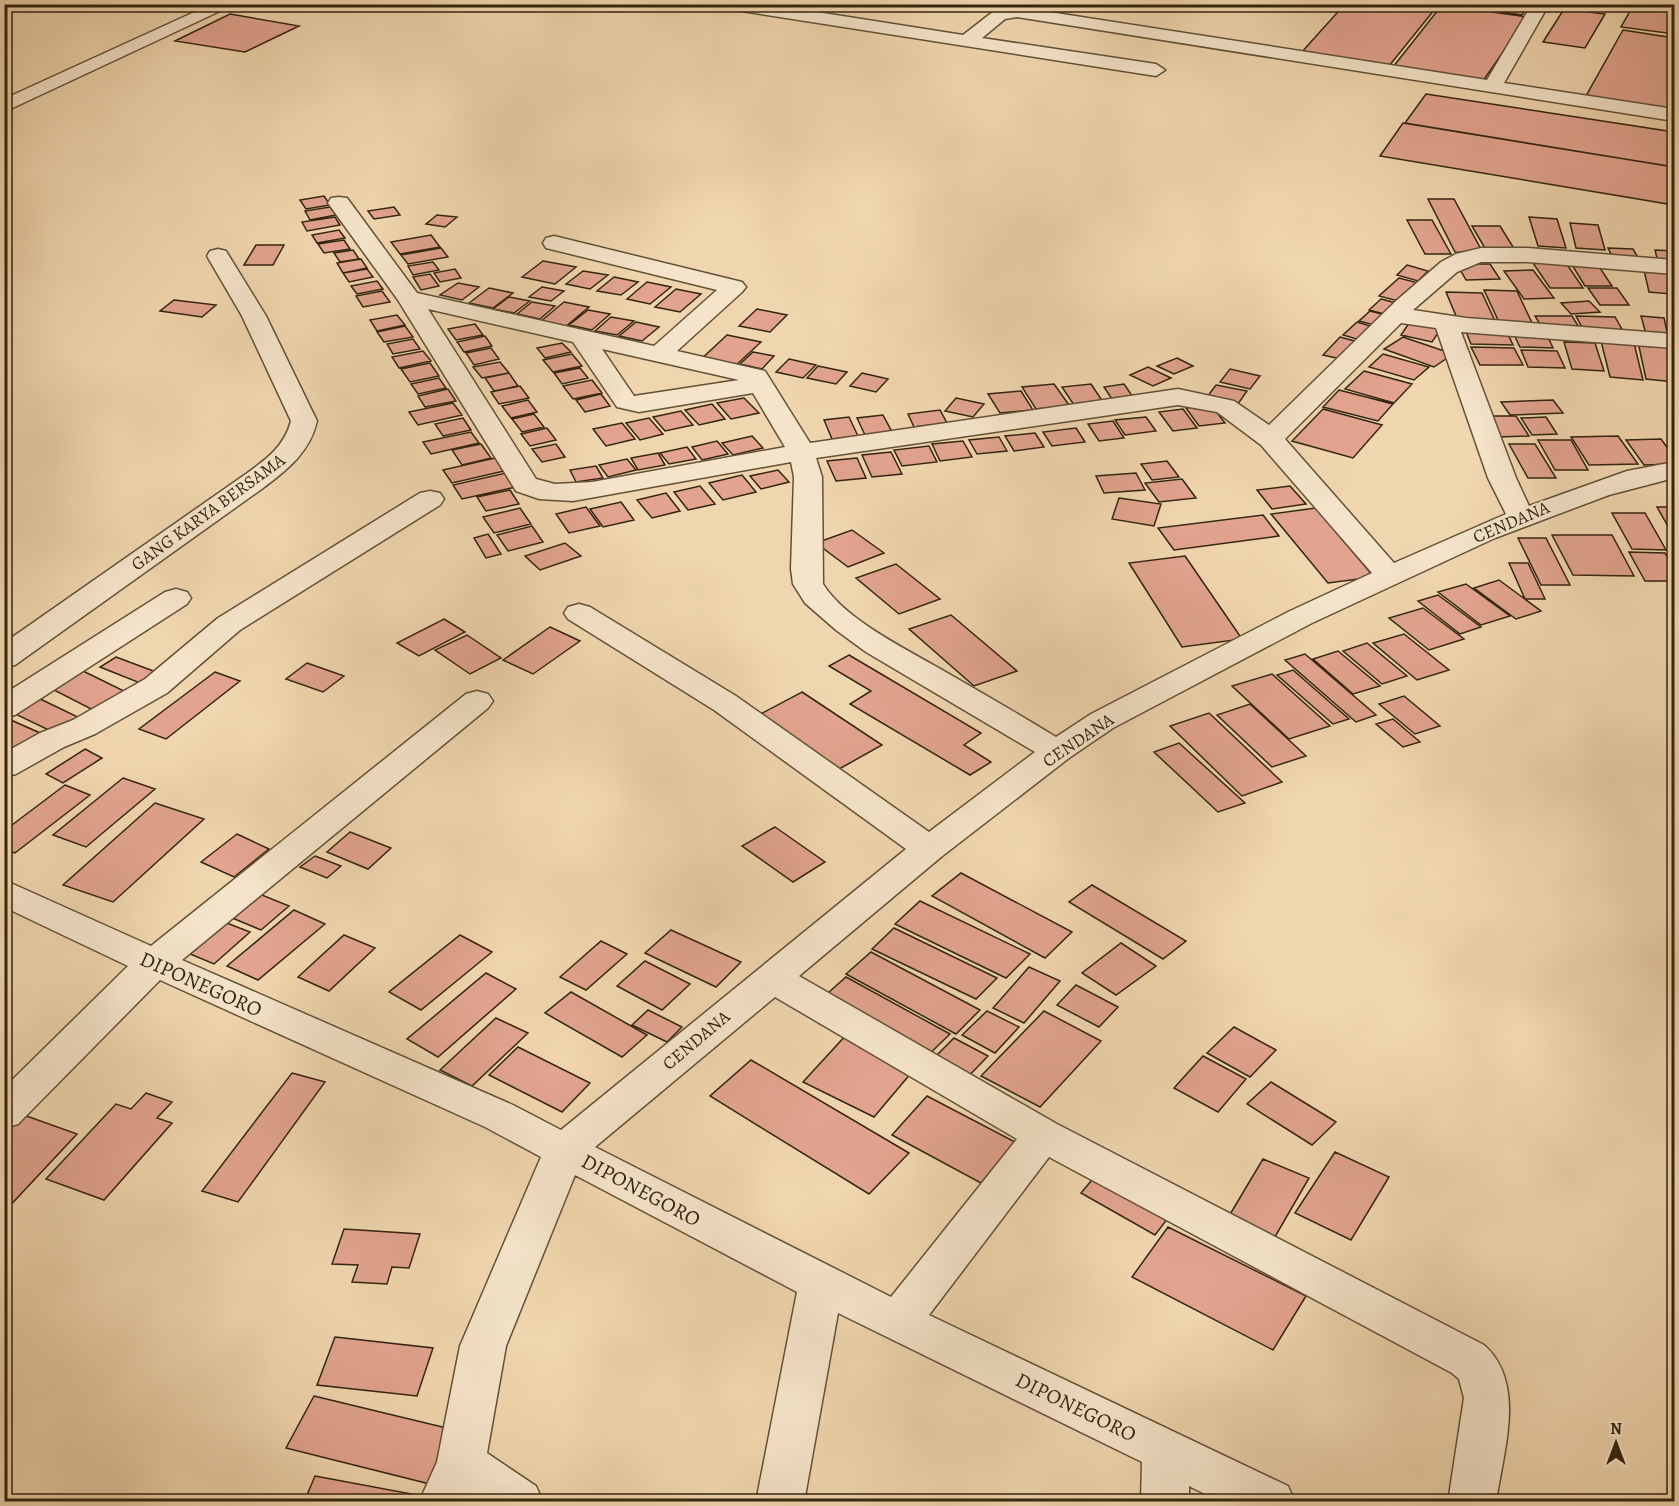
<svg xmlns="http://www.w3.org/2000/svg" width="1679" height="1506" font-family="Alegreya,serif">
<style>
.building{fill:#e2a48f;stroke:#332511;stroke-width:1.5}
.lines{fill:none;stroke-linecap:round;stroke-linejoin:round}
.minor-casing{stroke:#625138;stroke-width:3}
.minor{fill:#f5e4ca;fill-rule:evenodd}
.labels{text-anchor:middle;stroke-width:4.5;stroke-linejoin:round;paint-order:stroke}
.street-label{font-size:18px;fill:#332511;stroke:#f5e4ca}
.near-street-label{font-size:21px;fill:#332511;stroke:#f5e4ca}
</style>
<rect width="100%" height="100%" fill="#f0d6ae"/>
<filter id="stains"><feTurbulence type="fractalNoise" baseFrequency=".00333" numOctaves="4"/><feColorMatrix values="0 0 0 0 .2 0 0 0 0 .09 0 0 0 0 .02 0 0 0 .5 -.17"/></filter>
<radialGradient id="worn" r=".72"><stop offset=".6" stop-color="#630" stop-opacity="0"/><stop offset="1" stop-color="#630" stop-opacity=".3"/></radialGradient>
<!-- building -->
<path class="building" d="M 1345,4 L 1439,4 L 1389,66 L 1301,53 Z
M 1450,4 L 1529,4 L 1522,15 Z
M 1634,4 L 1674,4 L 1674,34 L 1621,27 Z
M 1442,5 L 1527,17 L 1483,81 L 1393,67 Z
M 1564,9 L 1605,14 L 1585,48 L 1543,42 Z
M 230,14 L 299,26 L 245,52 L 175,41 Z
M 1623,30 L 1674,38 L 1674,109 L 1586,96 Z
M 1426,94 L 1674,132 L 1674,167 L 1405,123 Z
M 1403,123 L 1674,167 L 1674,205 L 1380,156 Z
M 324,196 L 330,205 L 306,209 L 300,200 Z
M 1428,199 L 1454,199 L 1483,253 L 1455,252 Z
M 330,207 L 336,215 L 310,220 L 305,211 Z
M 394,207 L 400,215 L 374,219 L 368,211 Z
M 437,215 L 457,217 L 445,227 L 426,224 Z
M 335,217 L 340,225 L 307,231 L 302,222 Z
M 1529,217 L 1557,219 L 1566,248 L 1538,246 Z
M 1407,220 L 1432,220 L 1451,254 L 1425,254 Z
M 1570,223 L 1598,225 L 1605,250 L 1576,248 Z
M 1472,226 L 1500,226 L 1515,250 L 1486,250 Z
M 339,230 L 345,238 L 317,243 L 312,235 Z
M 431,235 L 440,247 L 400,254 L 391,242 Z
M 344,240 L 350,249 L 324,253 L 318,244 Z
M 256,245 L 284,245 L 273,265 L 244,265 Z
M 441,248 L 448,257 L 408,264 L 401,255 Z
M 1608,248 L 1633,249 L 1640,261 L 1614,260 Z
M 353,250 L 359,259 L 340,262 L 334,253 Z
M 1655,250 L 1674,251 L 1674,263 L 1658,262 Z
M 361,259 L 367,268 L 343,273 L 337,263 Z
M 543,261 L 576,267 L 555,284 L 522,277 Z
M 433,262 L 439,270 L 413,275 L 408,266 Z
M 1533,263 L 1566,263 L 1583,288 L 1550,288 Z
M 1457,264 L 1490,264 L 1500,279 L 1466,280 Z
M 1407,265 L 1428,271 L 1418,281 L 1397,275 Z
M 1572,265 L 1598,265 L 1612,286 L 1585,286 Z
M 367,269 L 373,277 L 349,282 L 343,273 Z
M 455,269 L 461,278 L 440,282 L 434,273 Z
M 1533,270 L 1554,298 L 1524,299 L 1504,271 Z
M 1644,270 L 1667,272 L 1671,294 L 1649,292 Z
M 583,271 L 608,275 L 590,289 L 566,284 Z
M 430,274 L 439,286 L 421,290 L 413,277 Z
M 614,277 L 638,282 L 621,295 L 597,291 Z
M 1399,278 L 1418,283 L 1398,301 L 1379,296 Z
M 377,281 L 383,289 L 357,294 L 351,286 Z
M 647,282 L 671,287 L 650,304 L 627,299 Z
M 458,283 L 479,287 L 462,300 L 440,295 Z
M 542,287 L 564,291 L 551,301 L 529,297 Z
M 489,288 L 513,293 L 493,308 L 469,303 Z
M 1588,288 L 1617,288 L 1629,305 L 1600,305 Z
M 676,289 L 701,294 L 680,312 L 655,307 Z
M 1484,290 L 1517,291 L 1532,323 L 1499,322 Z
M 382,291 L 390,302 L 363,307 L 356,296 Z
M 1446,292 L 1482,293 L 1496,323 L 1459,323 Z
M 509,297 L 530,301 L 514,313 L 493,309 Z
M 1381,299 L 1400,304 L 1388,315 L 1369,310 Z
M 174,300 L 216,305 L 202,317 L 160,311 Z
M 1589,301 L 1600,312 L 1571,314 L 1561,303 Z
M 532,302 L 555,306 L 540,319 L 517,314 Z
M 564,302 L 589,307 L 565,327 L 540,322 Z
M 757,309 L 787,315 L 770,332 L 739,326 Z
M 588,310 L 610,314 L 592,330 L 569,325 Z
M 1370,311 L 1389,316 L 1378,326 L 1359,321 Z
M 397,315 L 405,325 L 377,331 L 370,320 Z
M 1535,316 L 1572,316 L 1580,329 L 1543,329 Z
M 1576,316 L 1615,317 L 1623,331 L 1584,331 Z
M 1641,316 L 1664,318 L 1668,336 L 1646,334 Z
M 611,317 L 634,321 L 617,335 L 595,331 Z
M 1411,320 L 1442,327 L 1432,342 L 1401,335 Z
M 636,322 L 659,327 L 642,341 L 619,336 Z
M 1357,322 L 1377,328 L 1363,341 L 1343,335 Z
M 475,324 L 483,335 L 456,340 L 448,329 Z
M 405,326 L 413,337 L 384,342 L 377,332 Z
M 1465,329 L 1506,330 L 1513,345 L 1471,344 Z
M 1513,333 L 1546,333 L 1553,348 L 1520,347 Z
M 727,335 L 761,342 L 733,368 L 699,361 Z
M 485,336 L 492,346 L 464,352 L 457,342 Z
M 1340,337 L 1362,343 L 1345,360 L 1323,355 Z
M 1403,337 L 1453,354 L 1434,367 L 1384,349 Z
M 413,339 L 420,349 L 393,354 L 387,344 Z
M 1601,341 L 1634,343 L 1643,380 L 1610,377 Z
M 1564,342 L 1595,343 L 1604,371 L 1572,369 Z
M 1638,342 L 1671,345 L 1674,382 L 1646,379 Z
M 562,343 L 571,352 L 545,358 L 537,348 Z
M 1471,347 L 1514,348 L 1523,365 L 1480,365 Z
M 491,348 L 499,359 L 474,365 L 466,353 Z
M 1521,350 L 1557,351 L 1565,368 L 1528,367 Z
M 423,351 L 431,361 L 399,368 L 392,357 Z
M 753,352 L 774,356 L 762,369 L 740,364 Z
M 572,354 L 582,366 L 553,372 L 543,360 Z
M 1383,354 L 1429,367 L 1414,380 L 1369,367 Z
M 1177,358 L 1193,366 L 1174,374 L 1157,366 Z
M 789,359 L 816,365 L 803,378 L 776,372 Z
M 500,362 L 509,373 L 482,378 L 473,367 Z
M 430,363 L 439,376 L 410,382 L 401,369 Z
M 818,366 L 847,372 L 836,384 L 807,378 Z
M 1148,367 L 1171,378 L 1153,386 L 1130,375 Z
M 580,368 L 588,378 L 562,384 L 554,373 Z
M 1230,369 L 1260,376 L 1250,389 L 1220,382 Z
M 1364,371 L 1412,384 L 1394,403 L 1345,389 Z
M 509,373 L 518,386 L 494,391 L 485,378 Z
M 862,373 L 888,379 L 876,392 L 850,386 Z
M 439,378 L 446,388 L 418,394 L 411,384 Z
M 592,380 L 602,393 L 573,399 L 563,386 Z
M 1054,384 L 1069,405 L 1036,409 L 1022,387 Z
M 1091,384 L 1103,402 L 1074,405 L 1062,387 Z
M 1124,384 L 1133,397 L 1112,399 L 1104,387 Z
M 1216,385 L 1247,391 L 1238,404 L 1207,397 Z
M 520,386 L 529,398 L 499,404 L 491,392 Z
M 448,389 L 456,401 L 425,407 L 418,396 Z
M 1339,390 L 1393,404 L 1378,421 L 1323,407 Z
M 1021,391 L 1033,410 L 1000,413 L 988,394 Z
M 601,394 L 610,406 L 585,412 L 576,400 Z
M 744,398 L 759,413 L 731,419 L 717,403 Z
M 956,398 L 984,404 L 973,417 L 945,411 Z
M 528,400 L 537,412 L 511,418 L 502,406 Z
M 1553,400 L 1563,413 L 1510,415 L 1501,402 Z
M 453,403 L 462,415 L 418,425 L 409,412 Z
M 712,404 L 725,419 L 699,425 L 685,410 Z
M 1211,405 L 1225,423 L 1199,426 L 1186,408 Z
M 1183,409 L 1197,428 L 1173,431 L 1159,412 Z
M 1323,409 L 1382,425 L 1353,458 L 1292,441 Z
M 940,410 L 947,423 L 914,427 L 908,414 Z
M 681,411 L 693,425 L 665,431 L 653,417 Z
M 534,414 L 544,427 L 522,432 L 512,419 Z
M 883,415 L 892,432 L 865,435 L 857,418 Z
M 1486,416 L 1516,416 L 1529,436 L 1498,437 Z
M 849,417 L 858,436 L 832,439 L 824,420 Z
M 1146,417 L 1156,431 L 1125,435 L 1115,420 Z
M 1546,417 L 1557,434 L 1532,435 L 1521,418 Z
M 463,418 L 471,430 L 443,436 L 435,424 Z
M 649,418 L 663,434 L 640,440 L 626,423 Z
M 1113,421 L 1124,438 L 1099,441 L 1088,424 Z
M 622,423 L 635,439 L 606,446 L 593,429 Z
M 547,428 L 556,440 L 530,446 L 521,434 Z
M 1076,428 L 1085,442 L 1052,446 L 1043,432 Z
M 471,432 L 479,443 L 431,454 L 423,442 Z
M 1035,433 L 1044,447 L 1014,451 L 1005,436 Z
M 752,436 L 763,448 L 733,455 L 722,443 Z
M 1618,436 L 1638,464 L 1589,465 L 1571,437 Z
M 999,437 L 1007,451 L 977,454 L 969,440 Z
M 1661,439 L 1674,457 L 1674,464 L 1644,465 L 1626,440 Z
M 1538,440 L 1571,440 L 1588,470 L 1555,470 Z
M 717,441 L 728,454 L 702,460 L 692,447 Z
M 963,441 L 972,457 L 940,461 L 932,444 Z
M 481,444 L 491,458 L 462,465 L 452,450 Z
M 556,444 L 565,457 L 542,462 L 532,449 Z
M 1509,444 L 1535,444 L 1556,478 L 1528,478 Z
M 929,446 L 937,462 L 902,466 L 894,450 Z
M 687,447 L 696,459 L 669,464 L 660,453 Z
M 891,452 L 902,474 L 872,477 L 862,455 Z
M 658,453 L 665,465 L 638,470 L 631,458 Z
M 495,458 L 504,471 L 452,483 L 443,470 Z
M 857,458 L 866,478 L 836,481 L 827,461 Z
M 627,459 L 636,470 L 608,477 L 599,465 Z
M 1167,461 L 1179,477 L 1152,480 L 1141,464 Z
M 596,466 L 603,478 L 576,482 L 570,470 Z
M 778,470 L 789,482 L 761,489 L 750,476 Z
M 506,473 L 516,487 L 462,499 L 453,485 Z
M 1136,473 L 1145,490 L 1104,493 L 1096,476 Z
M 742,475 L 756,492 L 723,500 L 709,483 Z
M 1182,479 L 1196,498 L 1159,502 L 1145,483 Z
M 700,486 L 715,504 L 688,510 L 674,492 Z
M 1290,486 L 1306,504 L 1272,509 L 1257,490 Z
M 510,490 L 519,504 L 486,511 L 477,497 Z
M 666,493 L 680,511 L 652,518 L 637,500 Z
M 1119,498 L 1161,504 L 1154,526 L 1112,519 Z
M 621,502 L 634,520 L 603,527 L 590,509 Z
M 586,507 L 600,526 L 569,533 L 556,514 Z
M 1657,507 L 1674,507 L 1674,537 Z
M 520,508 L 531,524 L 494,533 L 483,517 Z
M 1316,508 L 1374,577 L 1328,583 L 1271,514 Z
M 1612,513 L 1645,513 L 1666,550 L 1632,549 Z
M 1263,515 L 1279,536 L 1174,550 L 1158,528 Z
M 532,526 L 543,542 L 508,551 L 497,535 Z
M 852,530 L 884,553 L 848,567 L 816,543 Z
M 488,534 L 501,554 L 486,558 L 474,538 Z
M 1552,535 L 1612,535 L 1634,576 L 1573,575 Z
M 1518,538 L 1546,538 L 1570,585 L 1541,585 Z
M 565,543 L 581,556 L 540,570 L 525,556 Z
M 1629,552 L 1665,553 L 1674,569 L 1674,581 L 1645,581 Z
M 1185,556 L 1242,639 L 1182,647 L 1129,563 Z
M 1509,563 L 1528,563 L 1545,599 L 1525,599 Z
M 896,564 L 940,599 L 899,614 L 856,578 Z
M 1499,580 L 1541,611 L 1516,619 L 1474,588 Z
M 1466,584 L 1510,616 L 1481,625 L 1438,592 Z
M 1438,595 L 1481,627 L 1460,634 L 1418,601 Z
M 1423,608 L 1464,639 L 1429,650 L 1389,618 Z
M 951,615 L 1017,671 L 974,686 L 909,629 Z
M 444,619 L 465,632 L 419,656 L 397,643 Z
M 550,627 L 580,641 L 533,674 L 503,660 Z
M 1404,634 L 1449,670 L 1417,680 L 1373,643 Z
M 467,635 L 501,658 L 470,674 L 435,650 Z
M 1367,643 L 1407,676 L 1382,684 L 1343,651 Z
M 1338,651 L 1380,686 L 1353,694 L 1313,659 Z
M 1305,654 L 1376,715 L 1356,722 L 1285,660 Z
M 849,655 L 981,733 L 964,745 L 991,762 L 970,775 L 850,704 L 871,691 L 829,666 Z
M 116,657 L 156,672 L 140,683 L 100,667 Z
M 307,663 L 344,676 L 323,692 L 286,679 Z
M 81,670 L 126,692 L 95,711 L 50,688 Z
M 1293,670 L 1349,719 L 1333,724 L 1277,675 Z
M 215,672 L 240,681 L 166,739 L 139,729 Z
M 1272,674 L 1330,726 L 1289,739 L 1232,686 Z
M 802,692 L 882,745 L 832,773 L 753,718 Z
M 34,696 L 82,719 L 57,734 L 9,711 Z
M 1404,696 L 1440,726 L 1415,734 L 1379,704 Z
M 1250,704 L 1306,756 L 1272,767 L 1217,715 Z
M 1209,713 L 1282,782 L 1242,796 L 1170,726 Z
M 4,717 L 47,736 L 17,756 L 4,750 Z
M 1393,719 L 1420,742 L 1403,747 L 1376,724 Z
M 1179,743 L 1245,803 L 1218,812 L 1154,752 Z
M 85,749 L 102,758 L 63,783 L 46,774 Z
M 123,778 L 155,789 L 86,847 L 53,835 Z
M 65,785 L 90,795 L 15,853 L 4,849 L 4,831 Z
M 155,803 L 204,819 L 113,902 L 63,885 Z
M 775,827 L 825,862 L 793,882 L 742,846 Z
M 350,832 L 391,848 L 368,869 L 327,852 Z
M 237,834 L 269,849 L 234,877 L 201,862 Z
M 315,856 L 341,866 L 327,878 L 300,867 Z
M 961,873 L 1072,932 L 1045,958 L 932,896 Z
M 1092,885 L 1186,941 L 1163,959 L 1069,902 Z
M 252,891 L 289,906 L 261,930 L 225,915 Z
M 920,901 L 1030,954 L 1006,978 L 895,924 Z
M 294,910 L 325,924 L 258,980 L 227,966 Z
M 219,920 L 250,932 L 214,964 L 183,951 Z
M 894,928 L 997,978 L 976,999 L 872,949 Z
M 671,930 L 741,962 L 716,987 L 645,953 Z
M 344,935 L 375,948 L 329,991 L 298,977 Z
M 460,935 L 492,952 L 421,1010 L 389,992 Z
M 601,941 L 627,954 L 586,990 L 560,977 Z
M 1121,943 L 1156,966 L 1116,995 L 1082,973 Z
M 871,952 L 980,1010 L 956,1034 L 846,974 Z
M 645,961 L 690,984 L 662,1010 L 617,986 Z
M 1029,967 L 1060,981 L 1024,1023 L 993,1008 Z
M 486,973 L 516,989 L 438,1057 L 407,1039 Z
M 846,977 L 950,1034 L 924,1059 L 819,1001 Z
M 1076,985 L 1118,1007 L 1099,1027 L 1057,1005 Z
M 571,992 L 647,1035 L 622,1057 L 545,1013 Z
M 648,1010 L 682,1027 L 667,1042 L 632,1025 Z
M 987,1011 L 1019,1027 L 995,1053 L 962,1035 Z
M 1044,1011 L 1101,1041 L 1040,1107 L 981,1076 Z
M 496,1018 L 528,1033 L 472,1086 L 440,1070 Z
M 1234,1027 L 1276,1050 L 1250,1077 L 1207,1053 Z
M 848,1033 L 917,1066 L 874,1117 L 803,1082 Z
M 954,1038 L 988,1056 L 961,1084 L 927,1065 Z
M 518,1047 L 590,1083 L 562,1112 L 489,1075 Z
M 1203,1056 L 1246,1079 L 1218,1112 L 1174,1088 Z
M 751,1060 L 909,1153 L 869,1194 L 710,1096 Z
M 292,1073 L 325,1082 L 238,1202 L 202,1191 Z
M 1271,1082 L 1336,1122 L 1312,1145 L 1247,1104 Z
M 146,1093 L 172,1102 L 157,1118 L 172,1123 L 104,1200 L 46,1179 L 116,1104 L 131,1109 Z
M 927,1096 L 1015,1142 L 981,1183 L 892,1135 Z
M 21,1114 L 77,1134 L 4,1212 L 4,1131 Z
M 1335,1152 L 1389,1177 L 1351,1240 L 1295,1213 Z
M 1263,1159 L 1309,1178 L 1272,1242 L 1226,1221 Z
M 1097,1174 L 1171,1214 L 1155,1235 L 1081,1193 Z
M 1168,1227 L 1306,1296 L 1273,1350 L 1132,1277 Z
M 344,1229 L 420,1234 L 409,1268 L 392,1267 L 387,1284 L 352,1282 L 358,1265 L 332,1264 Z
M 335,1337 L 433,1348 L 417,1396 L 317,1385 Z
M 314,1396 L 459,1431 L 434,1485 L 286,1448 Z
M 315,1476 L 417,1495 L 414,1502 L 304,1502 Z"/>
<g class="lines">
<defs>
<path id="minor" d="M 212,4 L 235,4 L 4,112 L 4,99 Z
M 721,4 L 766,4 L 963,35 L 994,11 L 1017,7 L 1487,80 L 1532,4 L 1549,4 L 1504,83 L 1674,109 L 1674,121 L 1017,17 L 1005,19 L 982,38 L 1156,64 L 1165,70 L 1156,76 L 729,9 Z
M 339,197 L 347,198 L 417,293 L 654,346 L 717,290 L 546,248 L 543,243 L 546,238 L 554,236 L 742,282 L 746,287 L 742,292 L 677,351 L 765,371 L 810,443 L 1178,389 L 1234,401 L 1269,425 L 1396,301 L 1441,262 L 1456,254 L 1481,248 L 1528,248 L 1674,260 L 1674,274 L 1528,262 L 1481,262 L 1457,272 L 1413,310 L 1466,318 L 1674,334 L 1674,348 L 1461,332 L 1516,478 L 1529,506 L 1627,471 L 1674,462 L 1674,478 L 1609,495 L 1495,538 L 1312,623 L 1113,728 L 1069,758 L 941,857 L 799,976 L 1057,1124 L 1484,1345 C 1527,1383 1503,1452 1496,1502 L 1448,1502 L 1464,1398 L 1459,1379 L 1452,1373 L 1049,1157 L 929,1315 L 1288,1486 L 1295,1502 L 1221,1502 L 1189,1486 L 1189,1502 L 1141,1502 L 1142,1462 L 838,1313 L 804,1502 L 756,1502 L 797,1292 L 575,1175 L 506,1346 L 487,1453 L 536,1486 L 543,1502 L 479,1502 L 470,1495 L 468,1502 L 419,1502 L 437,1462 L 460,1346 L 541,1157 L 485,1127 L 160,980 L 18,1124 L 4,1128 L 4,1088 L 128,966 L 4,907 L 4,880 L 151,946 L 466,694 L 477,691 L 488,694 L 493,701 L 488,708 L 182,960 L 513,1105 L 561,1130 L 906,849 L 714,710 L 568,619 L 564,613 L 568,607 L 579,604 L 590,607 L 736,696 L 929,832 L 1035,752 L 866,652 L 836,630 L 805,603 L 793,584 L 791,569 L 794,477 L 791,462 L 573,501 L 539,499 L 516,491 L 398,300 L 328,203 L 331,198 ZM 428,309 L 573,342 L 617,407 L 639,412 L 753,393 L 785,447 L 592,482 L 555,484 L 536,479 ZM 1401,323 L 1436,328 L 1488,478 L 1506,514 L 1394,563 L 1285,439 ZM 602,349 L 739,380 L 634,396 ZM 1178,405 L 1217,412 L 1261,445 L 1372,573 L 1290,611 L 1091,714 L 1056,737 C 1017,713 977,690 937,667 C 902,647 845,619 823,584 L 822,477 L 816,458 ZM 775,997 L 1017,1139 L 891,1297 L 595,1147 Z
M 218,249 L 226,251 L 266,316 L 317,421 C 310,452 287,470 263,488 L 15,665 L 4,667 L 4,643 L 243,476 C 264,461 284,448 291,421 L 242,316 L 207,256 L 210,251 Z
M 430,491 L 440,493 L 444,499 L 440,505 L 240,630 L 167,693 L 95,734 L 64,747 L 16,774 L 4,777 L 4,753 L 40,733 L 73,720 L 145,679 L 218,618 L 420,493 Z
M 176,589 L 187,592 L 191,598 L 187,604 L 15,715 L 4,717 L 4,694 L 165,592 Z"/>
</defs>
<!-- minor casing -->
<use href="#minor" class="minor-casing"/>
<!-- minor -->
<use href="#minor" class="minor"/>
</g>
<g class="labels">
<!-- street labels -->
<g class="street-label">
<text transform="translate(208 512) rotate(-36)" y="6">GANG KARYA BERSAMA</text>
<text transform="translate(1511 522) rotate(-23)" y="6">CENDANA</text>
<text transform="translate(1078 740) rotate(-34)" y="6">CENDANA</text>
<text transform="translate(696 1040) rotate(-40)" y="6">CENDANA</text>
</g>
<!-- near-street labels -->
<g class="near-street-label">
<text transform="translate(201 984) rotate(24)" y="7">DIPONEGORO</text>
<text transform="translate(641 1190) rotate(28)" y="7">DIPONEGORO</text>
<text transform="translate(1076 1407) rotate(26)" y="7">DIPONEGORO</text>
</g>
</g>
<!-- margin -->
<rect width="1679" height="1506" fill="none" stroke="#f0d6ae" stroke-width="24"/>
<rect x="6" y="6" width="1667" height="1494" fill="none" stroke="#332511" stroke-width="3"/>
<rect x="12" y="12" width="1655" height="1482" fill="none" stroke="#332511" stroke-width="1.5"/>
<!-- north arrow -->
<g transform="translate(1616 1443)" stroke="#f5e4ca" stroke-width="4.5" paint-order="stroke">
<path d="M0-4.5L10 22L0 15L-10 22Z" fill="#332511"/>
<text y="-9" font-size="16" font-weight="bold" text-anchor="middle" fill="#332511">N</text>
</g>
<rect width="100%" height="100%" filter="url(#stains)"/>
<rect width="100%" height="100%" fill="url(#worn)"/>
</svg>
